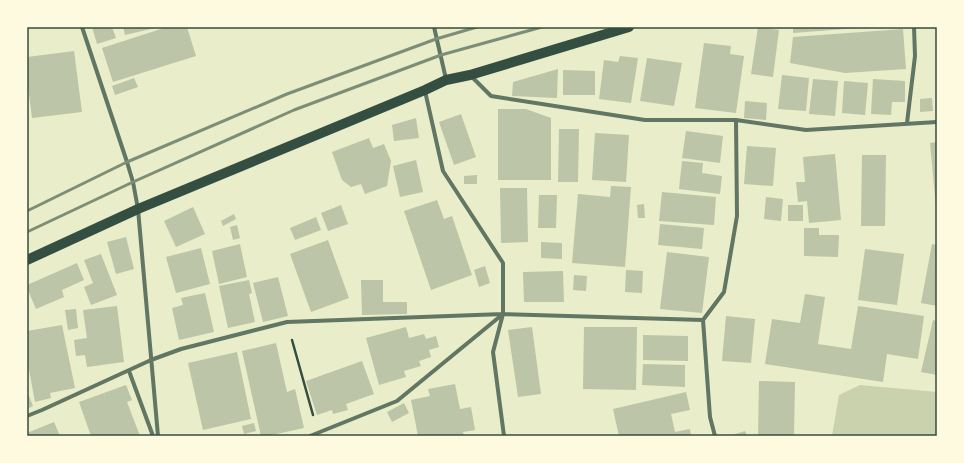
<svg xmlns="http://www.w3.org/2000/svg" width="964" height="463" font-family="'Nunito Sans',sans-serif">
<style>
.green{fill:#cad2ad}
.building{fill:#bcc5a7}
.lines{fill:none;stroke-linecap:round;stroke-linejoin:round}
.path{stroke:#344e41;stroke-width:2.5}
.minor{stroke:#617663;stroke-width:4}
.primary{stroke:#344e41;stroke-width:10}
.rail{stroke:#7c8e77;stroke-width:3}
.neatline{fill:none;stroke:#344e41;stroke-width:1.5}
</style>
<rect width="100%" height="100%" fill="#e9edc9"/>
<!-- green -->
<path class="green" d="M 860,385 L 937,392 L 937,436 L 832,436 L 839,395 Z"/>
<!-- building -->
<path class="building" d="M 92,27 L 112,27 L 116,38 L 97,44 Z
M 123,27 L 155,27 L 155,28 L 125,35 Z
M 167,27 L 187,27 L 196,56 L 113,82 L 102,48 Z
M 758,27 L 779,30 L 773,77 L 751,74 Z
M 793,27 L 858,27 L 858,28 L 793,33 Z
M 903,29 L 906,69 L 845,73 L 790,63 L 793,37 Z
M 704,43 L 731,46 L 730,54 L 744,56 L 736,113 L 695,108 Z
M 74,51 L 82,112 L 32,118 L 27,79 L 27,57 Z
M 620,56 L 638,58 L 631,103 L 599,99 L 604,60 L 618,62 Z
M 647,58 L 682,63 L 674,106 L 640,101 Z
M 558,69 L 557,98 L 512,96 L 513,82 Z
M 563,70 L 595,71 L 595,95 L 563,95 Z
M 782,75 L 809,78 L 806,111 L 778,109 Z
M 134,78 L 138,87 L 115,95 L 112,86 Z
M 813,79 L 838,81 L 835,116 L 809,114 Z
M 873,79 L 905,81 L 905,102 L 892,102 L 891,115 L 871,114 Z
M 844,81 L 868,83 L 865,115 L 842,113 Z
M 932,98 L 933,111 L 920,112 L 920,99 Z
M 745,101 L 767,103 L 766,120 L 744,118 Z
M 498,109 L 526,109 L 551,118 L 551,180 L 498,180 Z
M 461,114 L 476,157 L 454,165 L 439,122 Z
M 416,118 L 419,138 L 394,141 L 392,125 Z
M 559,129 L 579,129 L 578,182 L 558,182 Z
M 686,131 L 723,136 L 720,163 L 682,158 Z
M 595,133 L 629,135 L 626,182 L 592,180 Z
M 369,138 L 373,148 L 384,144 L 391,161 L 387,186 L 365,194 L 361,184 L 351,187 L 342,180 L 332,152 Z
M 937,142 L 937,207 L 936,207 L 930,143 Z
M 747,146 L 776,148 L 773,186 L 744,184 Z
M 835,154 L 841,220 L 809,223 L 807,201 L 798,202 L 796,182 L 805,182 L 803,157 Z
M 862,155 L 886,155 L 885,226 L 861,226 Z
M 416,160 L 423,192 L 400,197 L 393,166 Z
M 682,161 L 703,163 L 702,173 L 722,176 L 720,194 L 679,189 Z
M 477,175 L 477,184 L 464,184 L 464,176 Z
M 611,186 L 631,187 L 625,267 L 572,263 L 578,194 L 610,197 Z
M 500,188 L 527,188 L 528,242 L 501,243 Z
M 662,192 L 716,197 L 714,225 L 659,221 Z
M 539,195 L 557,195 L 556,228 L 538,228 Z
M 766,197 L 783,199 L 781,221 L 764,219 Z
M 437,200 L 444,219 L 452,216 L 472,275 L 431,290 L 404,211 Z
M 644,204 L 645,218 L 638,218 L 637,205 Z
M 341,205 L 348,224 L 328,231 L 321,213 Z
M 788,205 L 803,205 L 803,221 L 788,221 Z
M 193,207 L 205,234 L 176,247 L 164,221 Z
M 234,214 L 236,219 L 223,226 L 221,221 Z
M 316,217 L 321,230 L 295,240 L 290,228 Z
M 660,224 L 704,228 L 702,249 L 658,245 Z
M 237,225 L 240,238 L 233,240 L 230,227 Z
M 804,228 L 819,228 L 819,235 L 839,235 L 838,257 L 804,256 Z
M 126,237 L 134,269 L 116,274 L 107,242 Z
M 328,240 L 349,298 L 311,312 L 290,254 Z
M 541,242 L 562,243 L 562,259 L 541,258 Z
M 240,244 L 247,277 L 219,284 L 212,251 Z
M 932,244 L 937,245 L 937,306 L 921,303 Z
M 201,248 L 210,284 L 176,293 L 166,257 Z
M 865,249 L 904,254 L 897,305 L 858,300 Z
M 667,252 L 709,257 L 702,313 L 660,309 Z
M 101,254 L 117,295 L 91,305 L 84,287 L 93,283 L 84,260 Z
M 77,263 L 84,280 L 62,290 L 64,297 L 36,309 L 27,288 L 27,285 Z
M 485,266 L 490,283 L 479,287 L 474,270 Z
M 626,270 L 643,271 L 642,293 L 625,292 Z
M 563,271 L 564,302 L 524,302 L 523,272 Z
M 574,275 L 587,276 L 586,291 L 573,290 Z
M 278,277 L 288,316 L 263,322 L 253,283 Z
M 249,280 L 252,293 L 249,294 L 255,322 L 228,328 L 219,286 Z
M 361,280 L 383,280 L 383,302 L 407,302 L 407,314 L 362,315 Z
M 205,293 L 214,332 L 179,340 L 172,308 L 183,305 L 181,298 Z
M 805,294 L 825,297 L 818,344 L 851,349 L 858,306 L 924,316 L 918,359 L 887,354 L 883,382 L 765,364 L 772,319 L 800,323 Z
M 117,306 L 124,362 L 87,367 L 85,355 L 76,356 L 74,340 L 87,338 L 83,310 Z
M 76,309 L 78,328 L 68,330 L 65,310 Z
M 726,316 L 755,319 L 751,363 L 722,361 Z
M 933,320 L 937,321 L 937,375 L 921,372 Z
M 62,325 L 75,388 L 50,393 L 51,398 L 35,402 L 27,359 L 27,331 Z
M 406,327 L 409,338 L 424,334 L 426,339 L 436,336 L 439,347 L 429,350 L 431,357 L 419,361 L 421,366 L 404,371 L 406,377 L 379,385 L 366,338 Z
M 532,327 L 541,394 L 518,397 L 508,330 Z
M 584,327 L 637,327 L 636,390 L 583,389 Z
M 643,335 L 688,336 L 688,361 L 643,360 Z
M 276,343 L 287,392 L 295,389 L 304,428 L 267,436 L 261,436 L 242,351 Z
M 237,352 L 251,419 L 203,430 L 188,363 Z
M 362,361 L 374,394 L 346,404 L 348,410 L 333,414 L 332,410 L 317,415 L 306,381 Z
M 643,364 L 685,365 L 685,387 L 642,385 Z
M 759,381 L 795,382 L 794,436 L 758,436 Z
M 455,384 L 460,409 L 471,407 L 475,430 L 463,432 L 464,436 L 418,436 L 411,400 L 430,396 L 428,389 Z
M 126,385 L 132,400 L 127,402 L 140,436 L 91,436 L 79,402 Z
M 27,391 L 33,406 L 27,409 Z
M 686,392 L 690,410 L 671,414 L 675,432 L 690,429 L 691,436 L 619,436 L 613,409 Z
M 404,403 L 409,413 L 392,422 L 387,412 Z
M 54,422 L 60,436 L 27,436 L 27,433 Z
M 254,423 L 256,431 L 244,434 L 242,426 Z
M 745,431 L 747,436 L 729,436 Z"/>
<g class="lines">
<!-- path -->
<path class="path" d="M 292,340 L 313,415"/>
<!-- minor -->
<path class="minor" d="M 82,27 L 127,162 L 133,182 L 138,209 L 158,436
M 434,27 L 446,79
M 471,76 L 491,96 L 645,120 L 736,120 L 806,130 L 937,122
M 425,91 L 443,171 L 503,263 L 503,314 L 493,352 L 504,436
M 907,123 L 915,56 L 914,27
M 129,371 L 153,436
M 27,416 L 42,410 L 151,360 L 181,349 L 287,322 L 503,314 L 703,320
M 310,436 L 397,401 L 503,314
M 715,436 L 710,417 L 703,320 L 724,292 L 737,216 L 736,120"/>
<!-- primary -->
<path class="primary" d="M 27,260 L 138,209 L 425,90 L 446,80 L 470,75 L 629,27"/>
<!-- rail -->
<path class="rail" d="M 27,211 L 127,162 L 287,94 L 436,39 L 477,27
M 27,232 L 133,182 L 294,110 L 441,55 L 542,27"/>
</g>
<!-- border -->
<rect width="964" height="463" fill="none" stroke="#fefae0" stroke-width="56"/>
<rect x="28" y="28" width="908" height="407" class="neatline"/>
</svg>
